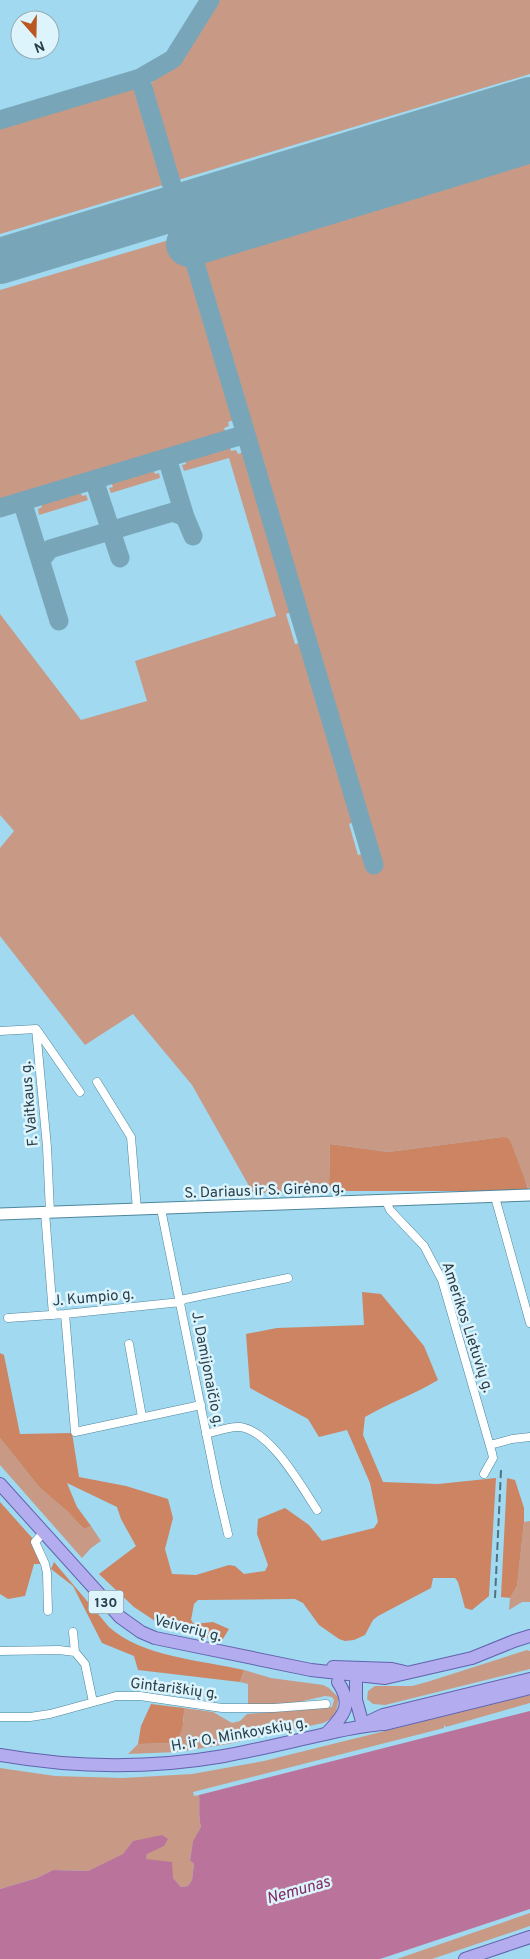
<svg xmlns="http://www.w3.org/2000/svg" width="530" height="1959" font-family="Overpass,sans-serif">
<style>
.green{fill:#c89a85}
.forest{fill:#cc8462}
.water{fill:#ba749b}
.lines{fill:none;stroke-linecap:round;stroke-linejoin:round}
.taxiway{stroke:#78a6b8;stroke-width:19}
.runway{stroke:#78a6b8;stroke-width:46}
.street-casing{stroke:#4f869c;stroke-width:9}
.secondary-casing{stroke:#4f869c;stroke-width:13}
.primary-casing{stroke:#6262ad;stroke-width:14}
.street{stroke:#fff;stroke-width:8}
.secondary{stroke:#fff;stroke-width:11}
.primary{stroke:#b3acee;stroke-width:12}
.rail{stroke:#507280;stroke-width:2;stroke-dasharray:8 4;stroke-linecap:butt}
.labels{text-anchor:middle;stroke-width:5;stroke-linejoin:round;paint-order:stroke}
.shield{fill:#def4fd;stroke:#5f7680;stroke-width:1}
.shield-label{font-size:14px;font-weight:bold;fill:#29404a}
.street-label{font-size:15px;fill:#29404a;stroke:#def4fd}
.water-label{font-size:16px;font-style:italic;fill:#812c61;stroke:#def4fd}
</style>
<rect width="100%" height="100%" fill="#a0d9f0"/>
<!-- green -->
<path class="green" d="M 219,0 L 530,0 L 530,74 L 178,180 L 150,86 C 156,74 172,67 181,56 C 195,38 207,19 219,0 Z
M 133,87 L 163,185 L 0,234 L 0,126 Z
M 530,155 L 530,1191 L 503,1137 L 388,1152 L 330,1144 L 329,1191 L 253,1193 L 192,1085 L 133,1014 L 85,1045 L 0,936 L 0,848 L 14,831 L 0,815 L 0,614 L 81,720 L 147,701 L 135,661 L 276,616 L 229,458 L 184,471 L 182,465 L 186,464 L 185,459 L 230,446 L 231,451 L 236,450 L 238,454 L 244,452 L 292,612 L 286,614 L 295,644 L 301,643 L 354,822 L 349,824 L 358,855 L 364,854 L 368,869 L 379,865 L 290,563 L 292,562 L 200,255 Z
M 169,240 L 171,244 L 176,242 L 178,247 L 182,246 L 234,420 L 228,422 L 229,426 L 224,428 L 226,433 L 0,501 L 0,290 Z
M 153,469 L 155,474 L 159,473 L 160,478 L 111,493 L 109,488 L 113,487 L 111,482 Z
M 80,491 L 82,496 L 86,495 L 88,500 L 39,515 L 38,509 L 42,507 L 41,503 Z
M 0,1438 L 40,1488 L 67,1511 L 84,1529 L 91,1526 L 101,1541 L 91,1548 L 82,1558 L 0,1465 Z
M 530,1521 L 530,1602 L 522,1602 L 509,1610 L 510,1598 L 517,1586 L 524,1522 Z
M 527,1650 L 530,1651 L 530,1669 L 385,1705 L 373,1704 L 367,1699 L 368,1691 L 375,1686 L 412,1686 L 427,1682 Z
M 244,1670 L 271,1678 L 323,1685 L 329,1688 L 338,1697 C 338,1709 336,1718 323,1723 L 228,1744 L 177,1752 L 128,1754 L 138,1744 L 175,1743 L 184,1720 L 184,1708 L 213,1712 L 232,1723 L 240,1721 L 247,1714 L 332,1707 L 334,1700 L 332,1697 L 325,1696 L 299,1702 L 248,1706 L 248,1684 L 240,1682 Z
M 530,1695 L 530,1703 L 446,1727 L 444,1725 L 444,1728 L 193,1792 L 194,1796 L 199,1795 C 200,1806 198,1816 201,1827 L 193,1842 L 190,1859 L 194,1864 L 192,1880 L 188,1886 L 181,1887 L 173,1878 L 146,1859 L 147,1854 L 133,1841 L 124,1854 L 88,1871 L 53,1870 L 37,1878 L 0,1889 L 0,1768 L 55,1776 L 123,1778 L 192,1774 L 264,1761 Z
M 530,1913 L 530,1926 L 432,1959 L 397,1959 Z"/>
<!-- forest -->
<path class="forest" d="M 503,1137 L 508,1138 L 511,1143 L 529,1191 L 329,1191 L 330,1144 L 388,1152 Z
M 362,1292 L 381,1294 L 424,1346 L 438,1380 C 415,1394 389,1403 365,1417 L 363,1435 L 383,1482 L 438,1484 L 496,1478 L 489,1596 L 472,1610 L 465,1608 L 458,1582 L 455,1578 L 433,1578 L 431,1588 L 378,1616 L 373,1620 L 365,1635 L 354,1640 L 345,1641 L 339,1639 L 319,1625 L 303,1603 L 295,1599 L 198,1600 L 194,1604 L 191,1620 L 194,1624 L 213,1622 L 229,1629 L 221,1642 L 155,1621 L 134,1607 L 99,1574 L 136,1546 L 121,1519 L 117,1507 L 67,1483 L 77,1507 L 91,1526 L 84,1529 L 67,1511 L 40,1488 L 0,1438 L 0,1353 L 4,1355 L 20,1434 L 72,1433 L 79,1477 L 126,1486 L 168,1499 L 173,1518 L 165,1549 L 172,1574 L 196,1575 L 229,1565 L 235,1566 L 244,1574 L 265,1571 L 268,1565 L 257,1534 L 258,1519 L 285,1508 L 309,1525 L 322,1541 L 374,1528 L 378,1522 L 370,1483 L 347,1430 L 319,1437 L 308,1419 L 250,1388 L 246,1334 L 277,1328 L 364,1325 Z
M 507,1478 L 515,1480 L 524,1508 L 524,1522 L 517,1586 L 510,1598 L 501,1597 Z
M 0,1502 L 34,1540 L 43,1564 L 34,1564 L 25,1596 L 8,1599 L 0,1594 Z
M 54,1562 L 109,1627 C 142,1657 201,1660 244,1670 L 240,1682 L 138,1670 L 134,1656 L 102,1643 L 73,1586 L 51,1569 Z
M 151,1704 L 184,1708 C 184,1720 183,1734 174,1743 L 138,1744 L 141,1726 Z"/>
<!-- water -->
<path class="water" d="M 530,1711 L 530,1909 L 380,1959 L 0,1959 L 0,1889 L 37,1878 L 53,1870 L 88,1871 L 123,1854 L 133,1841 L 162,1835 L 168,1839 L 164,1846 L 147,1854 L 146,1859 L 172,1862 L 173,1878 L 181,1887 L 188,1886 L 192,1880 L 194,1864 L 190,1860 L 193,1841 L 201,1827 C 198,1816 200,1806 199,1795 Z"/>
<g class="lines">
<!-- taxiway -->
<path class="taxiway" d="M 140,78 L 374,865
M 0,120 L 140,78 L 173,59 L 210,0
M 167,458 L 185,517 L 193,536
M 94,480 L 120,558
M 22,501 L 59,621
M 0,508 L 246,434
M 41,560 L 50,549 L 173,512 L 185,517"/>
<!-- runway -->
<path class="runway" d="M 189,244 L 530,140
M 0,261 L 530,100"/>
<defs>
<path id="street" d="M 37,1030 L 80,1092
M 0,1031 L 36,1029 L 47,1147 L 50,1212
M 97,1082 L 131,1137 L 137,1210
M 495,1197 L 530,1323
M 386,1201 L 390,1210 L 424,1246 L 442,1280 L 492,1453 L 493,1458 L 484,1474
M 161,1209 L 217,1487 L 228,1534
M 45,1212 L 53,1315
M 180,1300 L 288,1278
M 65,1314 L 75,1432 L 201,1405
M 8,1318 L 65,1314 L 181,1302
M 129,1344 L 142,1417
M 206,1434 C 217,1431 230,1426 240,1427 C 271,1431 301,1486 317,1510
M 490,1445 L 512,1439 L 530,1437
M 43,1533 L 35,1542 L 45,1564 L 47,1573 L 48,1611
M 73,1632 L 75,1652 L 85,1664 L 93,1702
M 0,1651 L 59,1650 L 75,1652
M 0,1717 L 30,1717 L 50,1714 L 116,1696 L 140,1696 L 222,1708 L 274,1708 L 326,1704"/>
<path id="secondary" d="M 0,1214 L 530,1195"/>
<path id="primary" d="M 0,1484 L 120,1617 L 141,1632 L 155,1638 L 311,1670 L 385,1678 L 472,1658 L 514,1641 L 530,1636
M 333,1667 L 392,1669 L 405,1672
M 356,1676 L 356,1700 L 363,1725
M 366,1723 L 383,1715 L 530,1679
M 326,1734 C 343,1716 354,1706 338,1682
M 0,1755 C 74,1768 149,1769 224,1756 C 256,1750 289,1742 321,1735 C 343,1730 362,1725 385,1724 L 530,1688
M 465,1959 L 530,1937"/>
</defs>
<!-- street casing -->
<use href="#street" class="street-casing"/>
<!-- secondary casing -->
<use href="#secondary" class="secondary-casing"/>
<!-- primary casing -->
<use href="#primary" class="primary-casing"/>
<!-- street -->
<use href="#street" class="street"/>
<!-- secondary -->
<use href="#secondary" class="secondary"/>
<!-- primary -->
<use href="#primary" class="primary"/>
<!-- rail -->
<path class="rail" d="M 495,1598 L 501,1470"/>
</g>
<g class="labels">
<!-- shield labels -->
<rect class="shield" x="88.5" y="1590.5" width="35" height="23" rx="4"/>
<g class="shield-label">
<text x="106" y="1607">130</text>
</g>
<!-- street labels -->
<g class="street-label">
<text transform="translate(29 1104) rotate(-95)" y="5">F. Vaitkaus g.</text>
<text transform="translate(264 1190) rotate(-2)" y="5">S. Dariaus ir S. Girėno g.</text>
<text transform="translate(93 1297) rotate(-5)" y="5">J. Kumpio g.</text>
<text transform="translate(468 1327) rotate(72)" y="5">Amerikos Lietuvių g.</text>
<text transform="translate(208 1369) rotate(79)" y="5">J. Damijonaičio g.</text>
<text transform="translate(188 1628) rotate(14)" y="5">Veiverių g.</text>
<text transform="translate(174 1688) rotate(7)" y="5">Gintariškių g.</text>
<text transform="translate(239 1734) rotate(-10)" y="5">H. ir O. Minkovskių g.</text>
</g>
<!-- water labels -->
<g class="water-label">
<text transform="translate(298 1889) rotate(-16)" y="6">Nemunas</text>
</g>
</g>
<!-- north arrow -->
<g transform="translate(35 35) rotate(160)"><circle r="24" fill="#def4fd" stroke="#96acb5"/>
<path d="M0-4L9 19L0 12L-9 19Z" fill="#ba561f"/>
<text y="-8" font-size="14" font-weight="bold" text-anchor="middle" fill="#29404a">N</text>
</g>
</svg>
